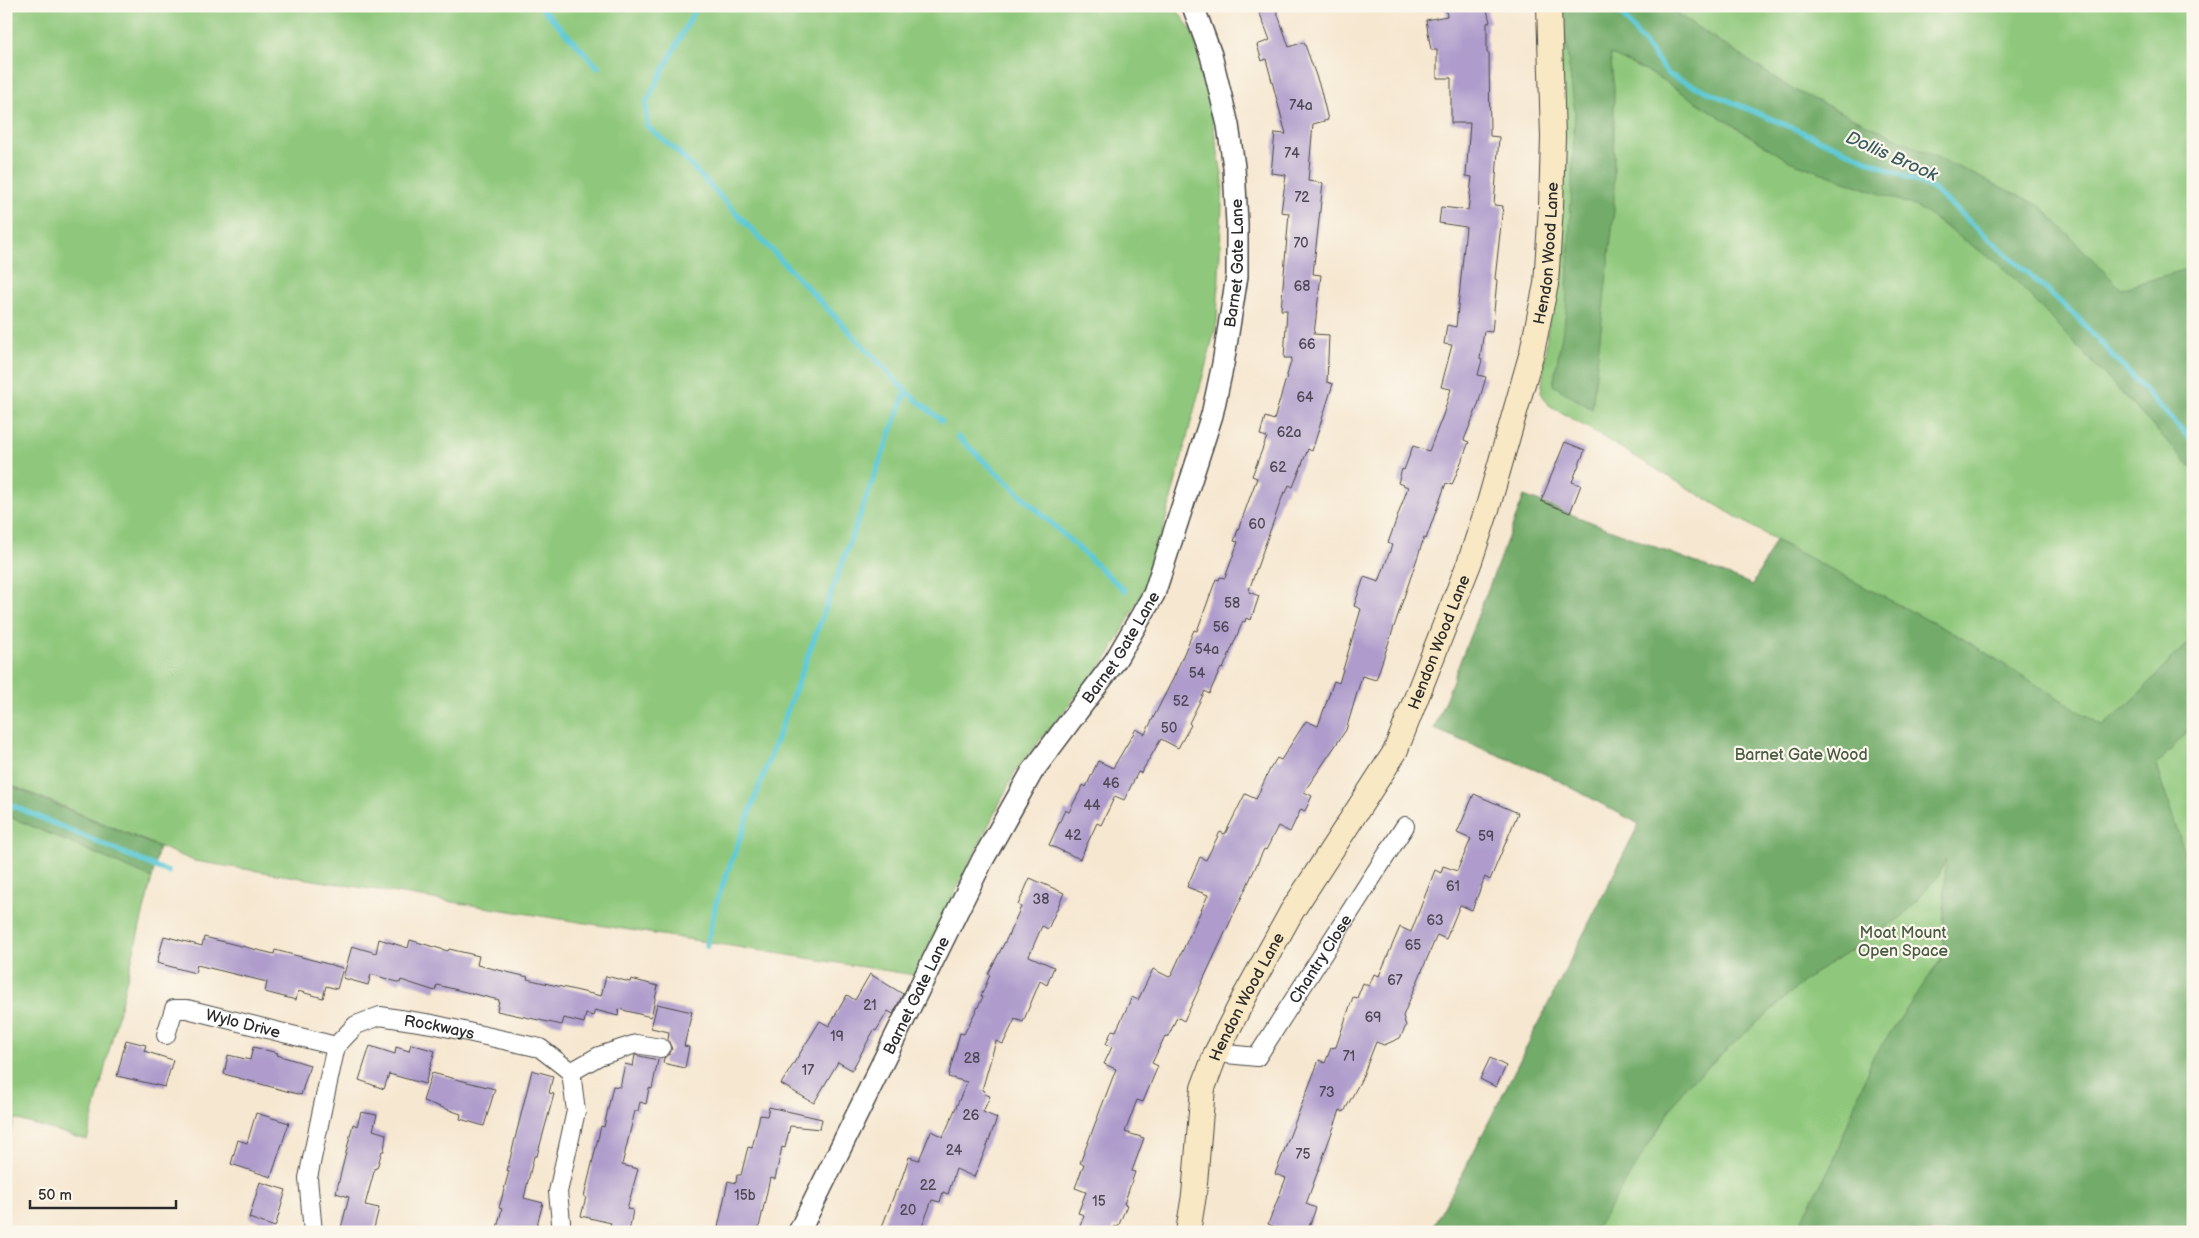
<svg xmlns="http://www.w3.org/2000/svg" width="2199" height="1238" font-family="'Balsamiq Sans',sans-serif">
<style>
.green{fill:#8fc87b;stroke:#5d7a53}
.forest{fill:#73ac6b;stroke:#4f6c4b}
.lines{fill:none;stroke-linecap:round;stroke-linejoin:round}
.stream{stroke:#5dc9d6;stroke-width:5.5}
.building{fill:#af9ccc}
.minor-casing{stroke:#494744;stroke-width:20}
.tertiary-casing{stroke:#494744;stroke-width:24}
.secondary-casing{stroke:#494744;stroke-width:26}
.minor{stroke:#fff;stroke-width:18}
.tertiary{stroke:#fff;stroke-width:21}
.secondary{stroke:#f8e8c3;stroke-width:24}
.labels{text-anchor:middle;stroke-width:4.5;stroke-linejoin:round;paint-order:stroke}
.number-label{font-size:14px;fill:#4c4753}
.street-label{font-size:16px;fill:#2b2b2b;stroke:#fbf7ec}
.park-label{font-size:16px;fill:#495a43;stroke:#fbf7ec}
.water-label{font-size:18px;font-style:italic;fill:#3a5a5e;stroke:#fbf7ec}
</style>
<rect width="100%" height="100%" fill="#fbf7ec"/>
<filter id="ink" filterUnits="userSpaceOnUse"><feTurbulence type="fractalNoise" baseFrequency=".02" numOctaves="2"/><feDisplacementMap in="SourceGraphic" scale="10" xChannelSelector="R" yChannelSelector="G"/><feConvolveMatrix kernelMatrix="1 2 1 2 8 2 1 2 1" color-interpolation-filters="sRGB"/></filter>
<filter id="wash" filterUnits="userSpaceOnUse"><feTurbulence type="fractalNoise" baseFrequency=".0096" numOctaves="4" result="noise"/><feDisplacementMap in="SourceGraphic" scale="20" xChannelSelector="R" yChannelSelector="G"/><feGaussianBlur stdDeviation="1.12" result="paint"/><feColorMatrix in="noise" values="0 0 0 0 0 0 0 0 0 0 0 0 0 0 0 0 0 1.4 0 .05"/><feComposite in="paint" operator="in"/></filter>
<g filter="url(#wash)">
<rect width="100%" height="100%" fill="#f6e7d0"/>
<!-- green -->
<path class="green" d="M 6,6 L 1174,6 L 1192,31 L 1205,80 L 1223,180 L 1217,322 L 1151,576 L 1110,654 L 1016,770 L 914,975 L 194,861 L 6,783 Z
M 1557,6 L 2193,6 L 2193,1232 L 1430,1232 L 1465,1169 L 1639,824 L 1548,775 L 1434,729 L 1524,496 L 1753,585 L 1775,540 L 1549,405 L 1541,393 L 1552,286 Z
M 6,815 L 152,878 L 87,1140 L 15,1119 L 6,1146 Z"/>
<!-- forest -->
<path class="forest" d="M 1561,6 L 1665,6 L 1792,89 L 2041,206 L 2121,289 L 2193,267 L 2193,469 L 2003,267 L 1917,207 L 1789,161 L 1656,76 L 1610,54 L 1614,89 L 1614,211 L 1592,409 L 1553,385 L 1566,312 L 1575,112 Z
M 1524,496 L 1753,585 L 1775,540 L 1962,638 L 2103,726 L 2132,701 L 2193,637 L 2193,725 L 2156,766 L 2193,878 L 2193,1232 L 1795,1232 L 1834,1160 L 1872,1059 L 1942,958 L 1946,859 L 1939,875 L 1903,916 L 1806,979 L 1684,1088 L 1605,1215 L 1591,1232 L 1430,1232 L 1465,1169 L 1639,824 L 1548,775 L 1434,729 Z
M 6,784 L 159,847 L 152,878 L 6,815 Z"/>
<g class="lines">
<!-- stream -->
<path class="stream" d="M 540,6 L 598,67
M 697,6 L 646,103 L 647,126 L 679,153 L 906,391 L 716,903 L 707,946
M 1615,6 L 1669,75 L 1932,188 L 2077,317 L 2193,442
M 906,391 L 942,421
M 958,437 L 1125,591
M 6,803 L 168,872"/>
</g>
<g id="blocks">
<!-- building -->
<path class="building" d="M 1257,6 L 1275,6 L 1289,47 L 1304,42 L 1320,87 L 1328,120 L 1313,124 L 1308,181 L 1323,183 L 1313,274 L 1321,275 L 1314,334 L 1329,335 L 1327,382 L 1333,384 L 1312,451 L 1308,449 L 1293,487 L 1289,485 L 1286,493 L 1284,492 L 1250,587 L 1249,592 L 1259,596 L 1251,620 L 1246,618 L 1245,622 L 1243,621 L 1223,669 L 1221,668 L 1209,694 L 1205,691 L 1189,723 L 1191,725 L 1178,748 L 1161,739 L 1141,773 L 1138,772 L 1124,800 L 1115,796 L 1101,825 L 1097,823 L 1080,859 L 1049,845 L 1065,810 L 1069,812 L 1083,785 L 1086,787 L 1098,761 L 1113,768 L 1136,729 L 1145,734 L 1174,677 L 1194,630 L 1197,631 L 1216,579 L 1219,580 L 1220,577 L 1225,578 L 1238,542 L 1234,541 L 1257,478 L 1252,476 L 1267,437 L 1260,435 L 1265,417 L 1274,420 L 1292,358 L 1284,358 L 1287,310 L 1281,310 L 1289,213 L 1281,212 L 1286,175 L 1271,173 L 1275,133 L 1286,134 L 1266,59 L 1262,61 L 1257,45 L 1270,40 Z
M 1445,6 L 1486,6 L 1490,22 L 1487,23 L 1487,53 L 1489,53 L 1490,136 L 1499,137 L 1494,205 L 1503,206 L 1495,279 L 1497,280 L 1492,332 L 1484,331 L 1480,359 L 1482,360 L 1478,375 L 1486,377 L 1478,405 L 1464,440 L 1469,442 L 1452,485 L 1446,483 L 1426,539 L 1424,538 L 1376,680 L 1362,676 L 1346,730 L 1304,792 L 1312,796 L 1305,811 L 1301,809 L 1290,832 L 1278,826 L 1266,850 L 1264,849 L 1184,1021 L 1177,1017 L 1168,1037 L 1165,1036 L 1152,1063 L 1158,1066 L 1143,1102 L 1137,1100 L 1125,1132 L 1144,1138 L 1132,1171 L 1135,1172 L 1124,1204 L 1127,1205 L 1118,1227 L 1114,1226 L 1112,1232 L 1078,1232 L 1084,1215 L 1078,1213 L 1086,1192 L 1075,1188 L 1084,1164 L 1080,1163 L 1116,1069 L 1104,1064 L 1112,1047 L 1106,1044 L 1112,1030 L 1116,1031 L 1132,997 L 1138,1000 L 1153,969 L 1169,977 L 1171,976 L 1208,895 L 1187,887 L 1200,857 L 1206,860 L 1220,832 L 1225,834 L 1245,794 L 1256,799 L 1270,769 L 1277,758 L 1281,760 L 1306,721 L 1318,726 L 1334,681 L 1339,683 L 1361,609 L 1354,606 L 1364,577 L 1379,582 L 1392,545 L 1388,543 L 1408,487 L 1398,483 L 1402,469 L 1404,470 L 1413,446 L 1429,451 L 1443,415 L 1451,389 L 1441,387 L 1452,345 L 1444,344 L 1447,325 L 1456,327 L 1466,227 L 1439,223 L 1441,207 L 1468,210 L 1472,177 L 1466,176 L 1470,123 L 1451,123 L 1451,78 L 1437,78 L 1437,50 L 1431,50 L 1426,20 L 1447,16 Z
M 1565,442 L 1585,450 L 1572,482 L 1581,485 L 1570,513 L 1541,501 Z
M 1474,794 L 1518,813 L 1490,880 L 1485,877 L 1472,910 L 1460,905 L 1446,939 L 1437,935 L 1403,1016 L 1406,1026 L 1400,1038 L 1384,1045 L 1376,1042 L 1362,1078 L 1344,1112 L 1340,1110 L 1306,1204 L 1316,1208 L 1307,1232 L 1287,1232 L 1268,1224 L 1286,1178 L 1275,1174 L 1319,1060 L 1325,1063 L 1331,1048 L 1336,1047 L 1353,997 L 1357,998 L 1363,983 L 1369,986 L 1374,974 L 1379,976 L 1400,927 L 1411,932 L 1435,870 L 1441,873 L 1443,866 L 1457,871 L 1471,839 L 1457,833 Z
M 1030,878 L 1064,893 L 1048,929 L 1042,926 L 1029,956 L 1054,967 L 1047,985 L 1040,981 L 1023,1022 L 1015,1019 L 1003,1044 L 996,1041 L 982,1090 L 985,1091 L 984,1094 L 990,1096 L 983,1112 L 997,1118 L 987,1146 L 974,1177 L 956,1169 L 948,1194 L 943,1192 L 940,1202 L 932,1200 L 920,1232 L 880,1232 L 896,1190 L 898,1190 L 909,1157 L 919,1160 L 931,1131 L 943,1137 L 967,1082 L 948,1077 L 960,1033 L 964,1034 L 983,997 L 981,996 L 990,975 L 988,974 L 1006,940 L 1021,907 L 1018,905 Z
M 164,936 L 202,946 L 204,937 L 274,954 L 275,950 L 343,968 L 337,989 L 326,986 L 323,998 L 298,991 L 296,1000 L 265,992 L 267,982 L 197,965 L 195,973 L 157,963 Z
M 379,939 L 408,948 L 410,940 L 448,951 L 449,949 L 479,956 L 477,965 L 528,977 L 527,979 L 601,996 L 606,976 L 630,982 L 631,979 L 658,986 L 651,1017 L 619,1009 L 618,1016 L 595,1010 L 593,1016 L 586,1014 L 584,1023 L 564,1018 L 562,1025 L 497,1011 L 499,1000 L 437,985 L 435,991 L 401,980 L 400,983 L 371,974 L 368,985 L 343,978 L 352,946 L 376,953 Z
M 870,974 L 903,994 L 893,1014 L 888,1011 L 876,1031 L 874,1030 L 852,1070 L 838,1062 L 814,1103 L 781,1084 L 820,1021 L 829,1026 L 847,995 L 855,1000 Z
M 657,1004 L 692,1012 L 684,1046 L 689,1047 L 685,1068 L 663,1063 L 664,1058 L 669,1055 L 672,1049 L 668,1040 L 669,1032 L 651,1028 Z
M 126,1040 L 146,1045 L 144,1051 L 173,1060 L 165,1087 L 117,1076 Z
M 411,1044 L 435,1051 L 425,1084 L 389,1074 L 384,1089 L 359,1080 L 370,1046 L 395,1054 L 396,1047 L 409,1051 Z
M 253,1047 L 278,1053 L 277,1055 L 310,1065 L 301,1095 L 224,1074 L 228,1055 L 250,1060 Z
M 635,1055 L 658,1060 L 652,1089 L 649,1088 L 646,1104 L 640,1102 L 638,1111 L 635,1111 L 622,1165 L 638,1169 L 627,1209 L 633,1210 L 629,1232 L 609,1232 L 611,1223 L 581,1216 L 586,1197 L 584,1197 L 601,1126 L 604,1127 L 613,1086 L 620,1087 L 625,1064 L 633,1066 Z
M 1490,1058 L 1506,1066 L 1496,1087 L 1480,1079 Z
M 532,1070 L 553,1076 L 549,1093 L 554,1094 L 537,1156 L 534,1156 L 524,1198 L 543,1203 L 535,1232 L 496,1232 L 502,1209 L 499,1208 L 509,1171 L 507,1171 Z
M 432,1073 L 495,1089 L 484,1126 L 460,1119 L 461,1114 L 423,1101 Z
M 769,1107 L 822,1119 L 820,1129 L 790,1126 L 785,1148 L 782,1147 L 775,1179 L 770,1178 L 758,1232 L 717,1232 L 728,1181 L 736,1183 L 737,1175 L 741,1175 L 748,1147 L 752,1148 L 760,1115 L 767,1116 Z
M 361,1112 L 377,1115 L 373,1130 L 386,1134 L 384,1151 L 382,1151 L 377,1168 L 375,1168 L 365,1205 L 379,1208 L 373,1232 L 340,1232 L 349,1197 L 336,1193 L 353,1124 L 357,1126 Z
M 256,1113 L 289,1123 L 271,1177 L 231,1164 L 238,1140 L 247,1143 Z
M 260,1182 L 286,1190 L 275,1227 L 249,1218 Z"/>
</g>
</g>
<g filter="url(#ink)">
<use href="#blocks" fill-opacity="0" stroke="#494744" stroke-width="1"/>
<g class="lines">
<defs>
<g id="minor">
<path id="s1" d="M 166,1035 L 174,1009 L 187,1009 L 336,1046"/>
<path id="s2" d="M 1216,1053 L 1257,1057 L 1405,826"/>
<path d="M 571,1072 L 599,1056 L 636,1044 L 661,1048"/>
<path id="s3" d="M 313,1232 L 308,1178 L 322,1110 L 336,1046 L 356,1025 L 380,1016 L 432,1024 L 540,1048 L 571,1072 L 576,1111 L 558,1192 L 562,1232"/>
</g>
<g id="tertiary">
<path id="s4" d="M 799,1232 L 982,861 L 1032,772 L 1115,661 L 1154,594 L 1212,415 L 1223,364 L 1237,276 L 1237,224 L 1234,167 L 1228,125 L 1211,55 L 1193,6"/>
</g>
<g id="secondary">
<path id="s5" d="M 1188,1232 L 1194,1195 L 1203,1088 L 1216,1053 L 1246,994 L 1292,911 L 1395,752 L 1470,561 L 1489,503 L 1532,352 L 1546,284 L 1551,206 L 1553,137 L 1549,6"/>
</g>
</defs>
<!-- minor casing -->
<use href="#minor" class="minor-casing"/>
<!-- tertiary casing -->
<use href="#tertiary" class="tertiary-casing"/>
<!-- secondary casing -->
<use href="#secondary" class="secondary-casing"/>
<!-- minor -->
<use href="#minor" class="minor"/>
<!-- tertiary -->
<use href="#tertiary" class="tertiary"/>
<!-- secondary -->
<use href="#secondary" class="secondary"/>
</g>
</g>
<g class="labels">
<!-- number labels -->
<g class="number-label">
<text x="1301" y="110">74a</text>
<text x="1292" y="158">74</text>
<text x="1302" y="202">72</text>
<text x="1301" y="248">70</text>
<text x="1302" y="291">68</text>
<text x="1307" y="349">66</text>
<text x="1305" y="402">64</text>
<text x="1289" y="437">62a</text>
<text x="1278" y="472">62</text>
<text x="1257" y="529">60</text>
<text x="1232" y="608">58</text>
<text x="1221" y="632">56</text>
<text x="1207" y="654">54a</text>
<text x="1197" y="678">54</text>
<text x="1181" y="706">52</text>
<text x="1169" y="733">50</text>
<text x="1111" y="788">46</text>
<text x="1092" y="810">44</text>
<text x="1073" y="840">42</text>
<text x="1486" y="841">59</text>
<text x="1453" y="891">61</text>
<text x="1041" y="904">38</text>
<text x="1435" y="925">63</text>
<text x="1413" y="950">65</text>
<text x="1395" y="985">67</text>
<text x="870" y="1010">21</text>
<text x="1373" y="1022">69</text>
<text x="837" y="1041">19</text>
<text x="1349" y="1061">71</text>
<text x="972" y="1063">28</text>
<text x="808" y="1075">17</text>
<text x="1327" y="1097">73</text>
<text x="971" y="1120">26</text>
<text x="954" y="1155">24</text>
<text x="1303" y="1159">75</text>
<text x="928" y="1190">22</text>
<text x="745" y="1200">15b</text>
<text x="1099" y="1206">15</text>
<text x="908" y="1215">20</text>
</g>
<!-- street labels -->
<g class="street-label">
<text dy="6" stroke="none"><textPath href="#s5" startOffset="1056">Hendon Wood Lane</textPath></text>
<text dy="6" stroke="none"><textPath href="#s4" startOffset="1074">Barnet Gate Lane</textPath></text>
<text dy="6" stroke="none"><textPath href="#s5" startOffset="651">Hendon Wood Lane</textPath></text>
<text dy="6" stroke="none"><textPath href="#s4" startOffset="669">Barnet Gate Lane</textPath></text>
<text dy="6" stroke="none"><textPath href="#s2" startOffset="158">Chantry Close</textPath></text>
<text dy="6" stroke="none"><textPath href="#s4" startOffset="264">Barnet Gate Lane</textPath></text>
<text dy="6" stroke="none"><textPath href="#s5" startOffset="246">Hendon Wood Lane</textPath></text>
<text dy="6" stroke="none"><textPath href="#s1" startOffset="98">Wylo Drive</textPath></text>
<text dy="6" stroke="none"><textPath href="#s3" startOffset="304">Rockways</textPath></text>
</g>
<!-- park labels -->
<g class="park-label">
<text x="1801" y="760">Barnet Gate Wood</text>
<text x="1903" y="938">Moat Mount<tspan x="1903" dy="18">Open Space</tspan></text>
</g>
<!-- water labels -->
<g class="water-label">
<text transform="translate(1892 156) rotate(24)" y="6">Dollis Brook</text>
</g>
</g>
<!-- margin -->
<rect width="2199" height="1238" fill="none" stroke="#fbf7ec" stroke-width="25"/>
<!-- scale -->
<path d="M30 1200v8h146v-8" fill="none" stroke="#2b2b2b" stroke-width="2.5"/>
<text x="38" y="1200" font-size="15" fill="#2b2b2b" stroke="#fbf7ec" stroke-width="4" paint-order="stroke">50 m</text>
</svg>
